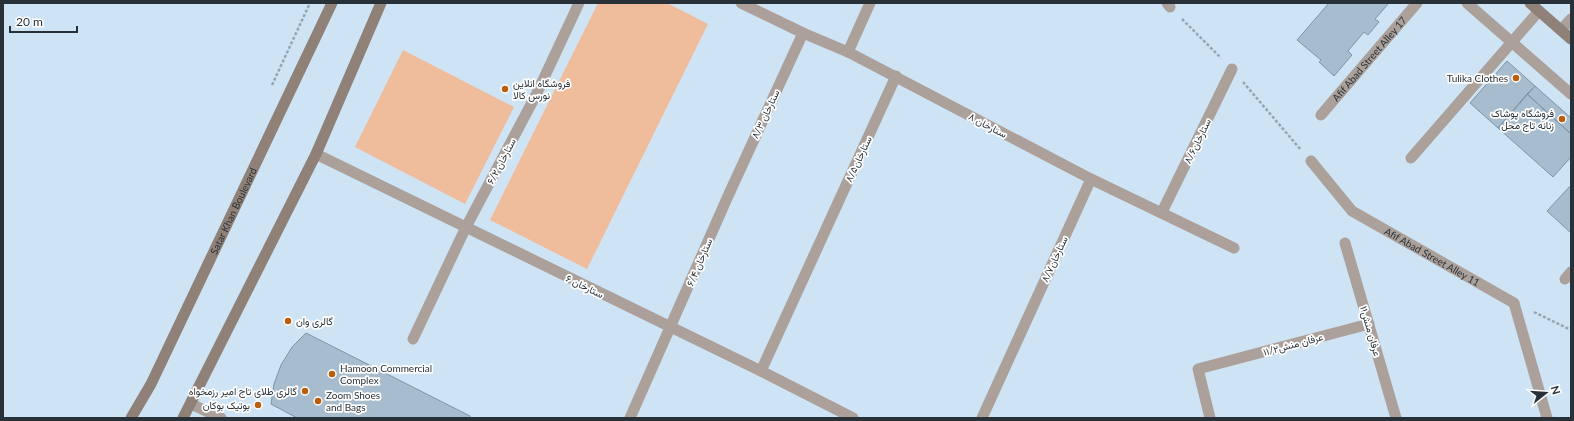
<svg xmlns="http://www.w3.org/2000/svg" width="1574" height="421" font-family="Lato,Vazirmatn,sans-serif">
<style>
.green{fill:#efbc9c}
.building{fill:#a7bdce;stroke:#7f94a4}
.lines{fill:none;stroke-linecap:round;stroke-linejoin:round}
.path{stroke:#93a5b2;stroke-width:2.5;stroke-dasharray:3 2;stroke-linecap:butt}
.pedestrian{stroke:#aba09a;stroke-width:11}
.minor{stroke:#aba09a;stroke-width:11}
.secondary{stroke:#908178;stroke-width:11}
.poi-dot{fill:#bb5e0c;stroke:#fff;stroke-width:1.5}
.labels{text-anchor:middle;stroke-width:3.5;stroke-linejoin:round;paint-order:stroke}
.street-label{font-size:10px;fill:#283138;stroke:#fff}
.poi-label{font-size:10px;fill:#283138;stroke:#fff;text-anchor:end}
</style>
<rect width="100%" height="100%" fill="#cee4f5"/>
<!-- green -->
<path class="green" d="M 598,3 L 667,3 L 708,24 L 587,269 L 490,220 Z
M 403,50 L 514,107 L 465,204 L 355,147 Z"/>
<!-- building -->
<path class="building" d="M 1329,3 L 1389,3 L 1375,19 L 1379,22 L 1368,35 L 1364,32 L 1348,51 L 1352,55 L 1334,76 L 1319,62 L 1321,60 L 1297,40 Z
M 1507,61 L 1535,86 L 1498,128 L 1470,103 Z
M 1535,86 L 1571,118 L 1571,134 L 1527,94 Z
M 1527,94 L 1571,134 L 1571,157 L 1553,177 L 1498,128 Z
M 1571,185 L 1571,233 L 1547,211 Z
M 306,333 L 470,416 L 470,418 L 297,418 L 271,404 L 274,384 L 281,365 L 292,347 Z"/>
<g class="lines">
<!-- path -->
<path class="path" d="M 1182,19 L 1221,58
M 1243,82 L 1301,150
M 272,85 L 310,3
M 1534,312 L 1571,330"/>
<!-- pedestrian -->
<path class="pedestrian" d="M 1467,3 L 1571,94"/>
<!-- minor -->
<g class="minor">
<path d="M 741,3 L 803,33 L 848,52 L 1091,179 L 1234,248"/>
<path d="M 1167,3 L 1170,7"/>
<path d="M 1561,30 L 1571,19"/>
<path d="M 848,52 L 870,3"/>
<path id="s1" d="M 1321,115 L 1417,3"/>
<path d="M 316,154 L 761,371 L 853,418"/>
<path d="M 1411,158 L 1539,11"/>
<path id="s2" d="M 1311,161 L 1352,211 L 1514,303 L 1547,418"/>
<path d="M 1162,212 L 1232,69"/>
<path d="M 1345,243 L 1396,418"/>
<path d="M 1565,279 L 1571,272"/>
<path d="M 413,339 L 466,227 L 536,95 L 579,3"/>
<path d="M 761,371 L 896,76"/>
<path d="M 191,404 L 221,418"/>
<path d="M 630,418 L 728,196 L 803,33"/>
<path d="M 982,418 L 1091,179"/>
<path d="M 1210,418 L 1198,369 L 1369,324"/>
</g>
<!-- secondary -->
<g class="secondary">
<path d="M 1530,3 L 1571,39"/>
<path id="s3" d="M 131,418 L 151,384 L 332,3"/>
<path d="M 183,418 L 316,154 L 381,3"/>
</g>
</g>
<!-- markers -->
<g class="poi-dot">
<circle cx="1516" cy="78" r="4"/>
<circle cx="505" cy="89" r="4"/>
<circle cx="1562" cy="119" r="4"/>
<circle cx="288" cy="321" r="4"/>
<circle cx="332" cy="374" r="4"/>
<circle cx="305" cy="391" r="4"/>
<circle cx="318" cy="401" r="4"/>
<circle cx="258" cy="405" r="4"/>
</g>
<g class="labels">
<!-- street labels -->
<g class="street-label">
<text dy="4" stroke="none"><textPath href="#s1" startOffset="74">Afif Abad Street Alley 17</textPath></text>
<text transform="translate(765 114) rotate(-65)" y="4">ستارخان ۸/۳</text>
<text transform="translate(988 125) rotate(28)" y="4">ستارخان ۸</text>
<text transform="translate(1197 141) rotate(-64)" y="4">ستارخان۸/۶</text>
<text transform="translate(858 159) rotate(-65)" y="4">ستارخان۸/۵</text>
<text transform="translate(501 161) rotate(-62)" y="4">ستارخان ۶/۲</text>
<text dy="4" stroke="none"><textPath href="#s3" startOffset="231">Satar Khan Boulevard</textPath></text>
<text dy="4" stroke="none"><textPath href="#s2" startOffset="157">Afif Abad Street Alley 11</textPath></text>
<text transform="translate(1054 259) rotate(-65)" y="4">ستارخان۸/۷</text>
<text transform="translate(699 262) rotate(-67)" y="4">ستارخان ۶/۴</text>
<text transform="translate(585 286) rotate(26)" y="4">ستارخان ۶</text>
<text transform="translate(1371 331) rotate(74)" y="4">عرفان منش۱۱</text>
<text transform="translate(1293 344) rotate(-15)" y="4">عرفان منش۱۱/۲</text>
</g>
<!-- poi labels -->
<g class="poi-label">
<text x="1508" y="82">Tulika Clothes</text>
<text x="513" y="87" text-anchor="start">فروشگاه انلاین<tspan x="513" dy="12">نورس کالا</tspan></text>
<text x="1554" y="117">فروشگاه پوشاک<tspan x="1554" dy="12">زنانه تاج محل</tspan></text>
<text x="296" y="325" text-anchor="start">گالری وان</text>
<text x="340" y="372" text-anchor="start">Hamoon Commercial<tspan x="340" dy="12">Complex</tspan></text>
<text x="297" y="395">گالری طلای تاج امیر رزمخواه</text>
<text x="326" y="399" text-anchor="start">Zoom Shoes<tspan x="326" dy="12">and Bags</tspan></text>
<text x="250" y="409">بوتیک بوکان</text>
</g>
</g>
<!-- border -->
<rect width="1574" height="421" fill="none" stroke="#283138" stroke-width="8"/>
<!-- north arrow -->
<g transform="translate(1546 393) rotate(73)" stroke="#ffffff" stroke-width="3" paint-order="stroke">
<path d="M0-3L7 15L0 10L-7 15Z" fill="#283138"/>
<text y="-6" font-size="11" font-weight="bold" text-anchor="middle" fill="#283138">N</text>
</g>
<!-- scale -->
<path d="M10 26v6h67v-6" fill="none" stroke="#283138" stroke-width="2"/>
<text x="16" y="26" font-size="12" fill="#283138" stroke="#ffffff" stroke-width="3" paint-order="stroke">20 m</text>
</svg>
